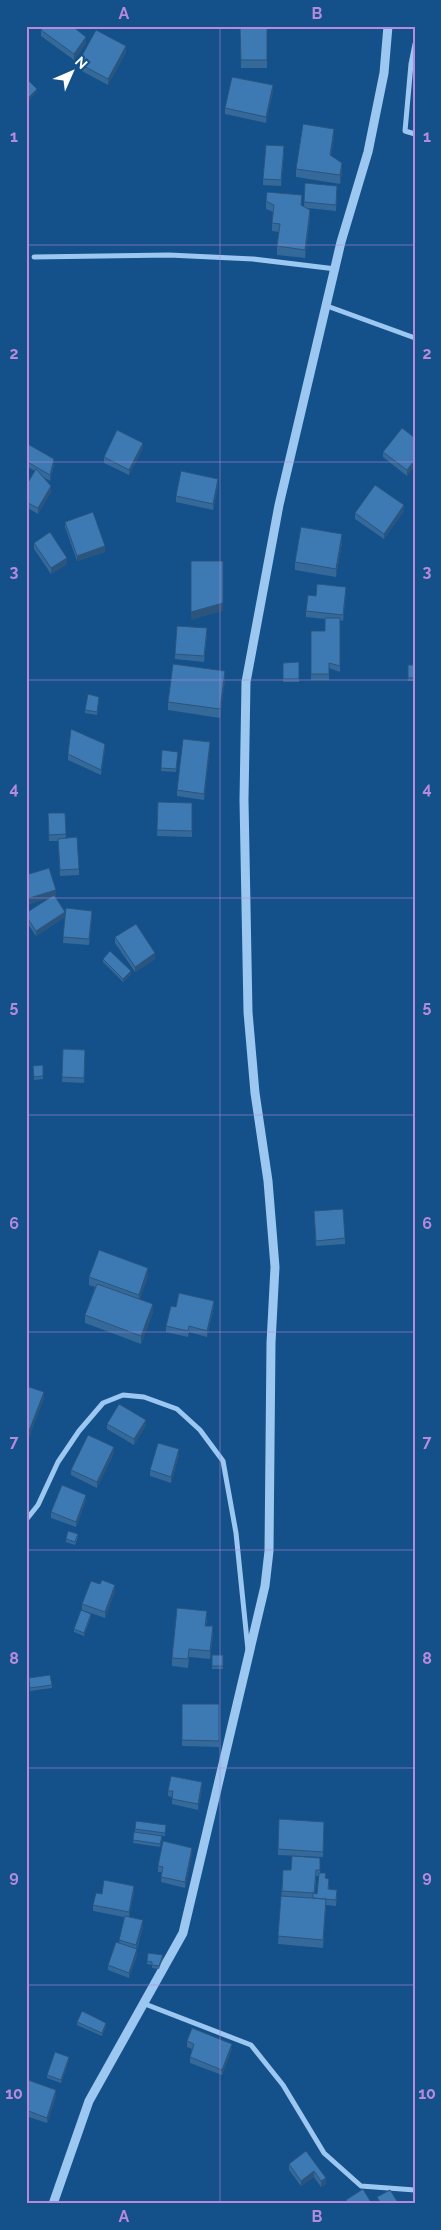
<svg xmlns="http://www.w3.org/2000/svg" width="441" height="2230" font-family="Raleway,sans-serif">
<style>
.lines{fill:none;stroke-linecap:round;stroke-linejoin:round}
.minor{stroke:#9bc7f0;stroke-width:5}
.tertiary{stroke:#9bc7f0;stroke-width:9}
.wall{fill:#34699a;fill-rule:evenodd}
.shaded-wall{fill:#2b557d}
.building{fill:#3d7ab3;stroke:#2b557d}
.grid{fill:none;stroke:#b68bdc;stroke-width:1;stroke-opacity:0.55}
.neatline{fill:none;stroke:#b68bdc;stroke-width:2}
.grid-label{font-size:16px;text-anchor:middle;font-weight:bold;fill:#b68bdc}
</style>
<rect width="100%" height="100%" fill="#145089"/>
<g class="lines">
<!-- minor -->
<path class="minor" d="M 415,44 L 411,64 L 405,131 L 415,134
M 34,257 L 169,255 L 253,259 L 336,269
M 327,306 L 415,338
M 26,1520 L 38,1505 L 58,1462 L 79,1431 L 103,1403 L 123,1395 L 144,1397 L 177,1409 L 200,1430 L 223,1461 L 236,1533 L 248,1650
M 145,2004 L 251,2045 L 283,2085 L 324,2153 L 361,2186 L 415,2190"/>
<!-- tertiary -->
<path class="tertiary" d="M 53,2204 L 89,2101 L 183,1933 L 265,1586 L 269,1551 L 271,1343 L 275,1267 L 268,1181 L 255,1093 L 248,1012 L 244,800 L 246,682 L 279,505 L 341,242 L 368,152 L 384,73 L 388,26"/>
</g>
<!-- wall -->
<path class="wall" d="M 44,26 L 77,26 L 75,29 L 86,43 L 74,60 L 41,36 L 41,30 Z
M 240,26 L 267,26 L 267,68 L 241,68 Z
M 126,52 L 108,85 L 78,69 L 78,63 Z
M 273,91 L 266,123 L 225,114 L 225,108 Z
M 334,137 L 331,155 L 342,171 L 340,184 L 296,177 L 296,169 Z
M 284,152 L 281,186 L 263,185 L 263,179 Z
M 305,183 L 337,186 L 336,211 L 307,208 L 310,218 L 305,258 L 277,255 L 277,246 L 279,232 L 272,231 L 272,223 L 273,212 L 266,209 L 266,201 L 304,207 Z
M 415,438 L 407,476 L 383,457 L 383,452 Z
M 26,443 L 54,465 L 50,481 L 40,475 L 51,492 L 38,514 L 26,507 L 26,486 L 35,471 L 26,466 Z
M 143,448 L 129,475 L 104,463 L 104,457 Z
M 218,485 L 213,510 L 176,502 L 176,496 Z
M 404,511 L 384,539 L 355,519 L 355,513 Z
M 65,522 L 105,552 L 77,561 L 65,527 Z
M 34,543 L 67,564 L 51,574 L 34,549 Z
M 342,543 L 336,577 L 295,570 L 295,562 Z
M 346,592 L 343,621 L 340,620 L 340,672 L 329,668 L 329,680 L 311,680 L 311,631 L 325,631 L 325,619 L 306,617 L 306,611 L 316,596 Z
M 207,634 L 204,662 L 175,659 L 175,654 Z
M 299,662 L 299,682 L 283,682 L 283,663 Z
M 408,665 L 415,665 L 415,681 L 408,681 Z
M 225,679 L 220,718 L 168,710 L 168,702 Z
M 99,700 L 97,715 L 85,713 L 85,710 Z
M 210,748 L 204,800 L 177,796 L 177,790 Z
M 105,749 L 101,775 L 68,760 L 68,754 Z
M 162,750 L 178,752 L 176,772 L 161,771 Z
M 158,802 L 192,803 L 192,837 L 157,836 Z
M 48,813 L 65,813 L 66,838 L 79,869 L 79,875 L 60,876 L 58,841 L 49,841 Z
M 26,875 L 56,896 L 55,897 L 65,912 L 92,916 L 89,945 L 63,943 L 65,917 L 36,936 L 26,921 L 26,913 L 49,898 L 26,905 Z
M 115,937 L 155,959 L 135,972 L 115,943 Z
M 103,959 L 131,974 L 123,982 L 103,962 Z
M 63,1049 L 85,1050 L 84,1083 L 62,1082 Z
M 43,1065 L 43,1079 L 34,1080 L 33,1066 Z
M 314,1211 L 345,1238 L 345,1244 L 316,1246 Z
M 148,1276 L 140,1299 L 153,1312 L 141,1344 L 85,1323 L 85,1315 L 95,1287 L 89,1285 L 89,1277 Z
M 176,1307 L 214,1307 L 207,1337 L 189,1332 L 188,1337 L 166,1332 L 166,1326 Z
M 26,1386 L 44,1398 L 29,1437 L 26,1436 Z
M 107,1424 L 146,1425 L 134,1445 L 107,1429 Z
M 114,1453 L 97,1488 L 71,1475 L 71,1470 Z
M 179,1455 L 171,1483 L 150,1476 L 150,1470 Z
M 86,1500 L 76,1527 L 51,1518 L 51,1512 Z
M 78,1537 L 75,1545 L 66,1542 L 66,1539 Z
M 115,1591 L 105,1618 L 82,1610 L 82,1604 Z
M 91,1617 L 84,1636 L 74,1632 L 74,1629 Z
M 207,1619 L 206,1626 L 213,1634 L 210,1659 L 189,1657 L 188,1668 L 172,1666 L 172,1658 Z
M 212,1655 L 223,1655 L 223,1669 L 212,1669 Z
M 29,1678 L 52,1685 L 52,1688 L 30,1691 Z
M 182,1704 L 219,1704 L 219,1747 L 182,1746 Z
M 202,1788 L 198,1810 L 172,1804 L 172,1797 L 168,1796 L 168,1791 Z
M 166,1825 L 165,1836 L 159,1835 L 162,1839 L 160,1847 L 133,1843 L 135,1829 Z
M 324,1828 L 323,1857 L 278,1855 L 278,1849 Z
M 192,1853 L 185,1888 L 161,1882 L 162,1872 L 158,1872 L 158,1866 Z
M 320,1858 L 320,1873 L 326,1878 L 329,1885 L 329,1889 L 337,1895 L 336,1906 L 326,1905 L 323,1948 L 278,1944 L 283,1870 L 291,1870 ZM 316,1876 L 319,1876 L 317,1894 L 315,1894 Z
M 134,1891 L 129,1917 L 143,1926 L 137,1949 L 137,1955 L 129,1978 L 108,1970 L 108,1965 L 119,1943 L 124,1917 L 93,1911 L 93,1905 L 102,1894 Z
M 163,1958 L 159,1969 L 152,1968 L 152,1965 L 147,1964 L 147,1961 Z
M 77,2022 L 106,2026 L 102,2036 L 77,2025 Z
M 187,2041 L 232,2049 L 222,2075 L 190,2063 L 190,2057 L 192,2049 L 187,2047 Z
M 69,2060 L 61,2083 L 47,2078 L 47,2075 Z
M 26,2086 L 56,2096 L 47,2123 L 26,2116 Z
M 306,2151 L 326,2184 L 321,2187 L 314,2177 L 301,2186 L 289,2170 L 289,2164 Z"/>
<!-- shaded-wall -->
<path class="shaded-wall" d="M 86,37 L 86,43 L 74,60 L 74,54 Z
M 126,46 L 126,52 L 108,85 L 108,79 Z
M 273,85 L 273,91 L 266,123 L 266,117 Z
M 37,89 L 37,92 L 26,103 L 26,100 Z
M 334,129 L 334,137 L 330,163 L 330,155 Z
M 342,163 L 342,171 L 340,184 L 340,175 Z
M 310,210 L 310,218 L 305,258 L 305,250 Z
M 143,443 L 143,448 L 129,475 L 129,470 Z
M 54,459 L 54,465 L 50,481 L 50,475 Z
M 415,460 L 415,466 L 407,476 L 407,470 Z
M 218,479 L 218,485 L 213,510 L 213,504 Z
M 51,486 L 51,492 L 38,514 L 38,508 Z
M 404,505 L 404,511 L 384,539 L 384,534 Z
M 342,534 L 342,543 L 336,577 L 336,569 Z
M 105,546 L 105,552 L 77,561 L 77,556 Z
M 67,558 L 67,564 L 51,574 L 51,568 Z
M 223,603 L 223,611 L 191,620 L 191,612 Z
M 225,671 L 225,679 L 220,718 L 220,709 Z
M 210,742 L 210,748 L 204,800 L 204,794 Z
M 105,744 L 105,749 L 101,775 L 101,770 Z
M 56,890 L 56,896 L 26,905 L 26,899 Z
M 65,912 L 65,917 L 36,936 L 36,931 Z
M 155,953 L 155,959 L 135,972 L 135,967 Z
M 131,971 L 131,974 L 123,982 L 123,979 Z
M 148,1268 L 148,1276 L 139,1303 L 139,1295 Z
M 214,1301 L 214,1307 L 207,1337 L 207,1331 Z
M 153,1304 L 153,1312 L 141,1344 L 141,1336 Z
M 44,1392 L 44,1398 L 29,1437 L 29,1431 Z
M 146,1420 L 146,1425 L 134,1445 L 134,1439 Z
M 114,1447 L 114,1453 L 97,1488 L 97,1482 Z
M 179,1449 L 179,1455 L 171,1483 L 171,1477 Z
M 86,1495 L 86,1500 L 76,1527 L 76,1522 Z
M 115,1585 L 115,1591 L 105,1618 L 105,1612 Z
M 91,1614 L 91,1617 L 84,1636 L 84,1633 Z
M 213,1626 L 213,1634 L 210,1659 L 210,1651 Z
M 202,1782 L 202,1788 L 198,1810 L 198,1804 Z
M 192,1848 L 192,1853 L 185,1888 L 185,1882 Z
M 134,1886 L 134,1891 L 129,1918 L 129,1912 Z
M 143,1920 L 143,1926 L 136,1950 L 136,1945 Z
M 137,1949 L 137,1955 L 129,1978 L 129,1973 Z
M 106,2023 L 106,2026 L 102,2036 L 102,2033 Z
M 232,2044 L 232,2049 L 222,2075 L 222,2070 Z
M 69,2057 L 69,2060 L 61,2083 L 61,2080 Z
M 56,2090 L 56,2096 L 47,2123 L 47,2118 Z
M 314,2171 L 314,2177 L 301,2186 L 301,2181 Z
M 326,2178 L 326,2184 L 321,2187 L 321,2181 Z
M 28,2184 L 28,2192 L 26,2202 L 26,2194 Z"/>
<!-- building -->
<path class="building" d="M 44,26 L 72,26 L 86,37 L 74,54 L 41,30 Z
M 240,26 L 267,26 L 267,60 L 241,60 Z
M 96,30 L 126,46 L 108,79 L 78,63 Z
M 232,77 L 273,85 L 266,117 L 225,108 Z
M 26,78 L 37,89 L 26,100 Z
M 303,124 L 334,129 L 330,155 L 342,163 L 340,175 L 296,169 Z
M 266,145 L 284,146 L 281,180 L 263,179 Z
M 305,183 L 337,186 L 336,205 L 304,202 Z
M 267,192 L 302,195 L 301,205 L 310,210 L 305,250 L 277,246 L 280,224 L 272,223 L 274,205 L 266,201 Z
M 402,428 L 415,438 L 415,460 L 407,470 L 383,452 Z
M 117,430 L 143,443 L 129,470 L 104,457 Z
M 26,443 L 54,459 L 50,475 L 26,461 Z
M 36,469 L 51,486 L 38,508 L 26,502 L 26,486 Z
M 181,471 L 218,479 L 213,504 L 176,496 Z
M 375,485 L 404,505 L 384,534 L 355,513 Z
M 93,512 L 105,546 L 77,556 L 65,522 Z
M 301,527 L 342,534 L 336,569 L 295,562 Z
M 50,532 L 67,558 L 51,568 L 34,543 Z
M 191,561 L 223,561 L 223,603 L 191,612 Z
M 317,584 L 346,587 L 343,615 L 306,611 L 308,595 L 316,596 Z
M 325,618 L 340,618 L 340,666 L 329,663 L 329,674 L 311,674 L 311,631 L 325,631 Z
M 177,626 L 207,628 L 204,656 L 175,654 Z
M 299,662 L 299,679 L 283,679 L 283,663 Z
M 173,664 L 225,671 L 220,709 L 168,702 Z
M 408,665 L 415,665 L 415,678 L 408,678 Z
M 88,694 L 99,697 L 97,712 L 85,710 Z
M 71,729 L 105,744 L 101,770 L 68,754 Z
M 183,739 L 210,742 L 204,794 L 177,790 Z
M 162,750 L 178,752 L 176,769 L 161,768 Z
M 158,802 L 192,803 L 192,831 L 157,830 Z
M 48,813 L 65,813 L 66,834 L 49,835 Z
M 77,837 L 79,869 L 60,870 L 58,839 Z
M 49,868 L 56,890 L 26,899 L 26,875 Z
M 54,895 L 65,912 L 36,931 L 26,916 L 26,913 Z
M 66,908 L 92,911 L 89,939 L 63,937 Z
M 136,924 L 155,953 L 135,967 L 115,937 Z
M 110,951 L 131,971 L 123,979 L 103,959 Z
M 63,1049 L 85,1050 L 84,1078 L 62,1077 Z
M 43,1065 L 43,1076 L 34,1077 L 33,1066 Z
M 343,1209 L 345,1238 L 316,1241 L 314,1211 Z
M 99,1250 L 148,1268 L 139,1295 L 89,1277 Z
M 97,1284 L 153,1304 L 141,1336 L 85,1315 Z
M 179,1293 L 214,1301 L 207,1331 L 189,1326 L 188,1331 L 166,1326 L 171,1306 L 176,1307 Z
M 26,1386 L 44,1392 L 29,1431 L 26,1430 Z
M 119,1404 L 146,1420 L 134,1439 L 107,1424 Z
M 88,1435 L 114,1447 L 97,1482 L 71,1470 Z
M 158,1443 L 179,1449 L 171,1477 L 150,1470 Z
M 62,1485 L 86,1495 L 76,1522 L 51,1512 Z
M 68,1531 L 78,1534 L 75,1542 L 66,1539 Z
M 102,1580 L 115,1585 L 105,1612 L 82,1604 L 91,1581 L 100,1584 Z
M 177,1608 L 207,1611 L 205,1626 L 213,1626 L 210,1651 L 189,1649 L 188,1659 L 172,1658 Z
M 81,1610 L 91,1614 L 84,1633 L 74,1629 Z
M 212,1655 L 223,1655 L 223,1666 L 212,1666 Z
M 50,1675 L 52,1685 L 30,1688 L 29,1678 Z
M 182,1704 L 219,1704 L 219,1741 L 182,1740 Z
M 171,1776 L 202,1782 L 198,1804 L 172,1799 L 173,1791 L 168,1791 Z
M 279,1819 L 324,1822 L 323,1852 L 278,1849 Z
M 136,1821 L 166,1825 L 165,1833 L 135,1829 Z
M 134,1832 L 162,1836 L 160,1844 L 133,1840 Z
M 163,1841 L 192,1848 L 185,1882 L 161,1877 L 163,1867 L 158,1866 Z
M 292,1856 L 320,1858 L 320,1870 L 316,1870 L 314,1893 L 282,1891 L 283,1870 L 291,1870 Z
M 319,1873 L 326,1873 L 325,1878 L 329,1879 L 328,1889 L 337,1890 L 336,1900 L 313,1898 L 313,1893 L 317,1894 Z
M 104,1880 L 134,1886 L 129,1912 L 93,1905 L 96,1893 L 102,1894 Z
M 281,1896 L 326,1899 L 323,1940 L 278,1936 Z
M 125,1916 L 143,1920 L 136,1945 L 119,1940 Z
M 116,1942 L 137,1949 L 129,1973 L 108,1965 Z
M 148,1953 L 163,1955 L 159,1966 L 152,1965 L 152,1962 L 147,1961 Z
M 82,2011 L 106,2023 L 102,2033 L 77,2022 Z
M 192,2028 L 232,2044 L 222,2070 L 190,2057 L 194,2044 L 187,2041 Z
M 55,2052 L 69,2057 L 61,2080 L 47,2075 Z
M 28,2080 L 56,2090 L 47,2118 L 26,2110 L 26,2086 Z
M 306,2151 L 326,2178 L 321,2181 L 314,2171 L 301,2181 L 289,2164 Z
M 26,2184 L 28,2184 L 26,2194 Z
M 363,2189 L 372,2204 L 348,2204 L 346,2200 Z
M 390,2190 L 399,2204 L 381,2204 L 377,2197 Z"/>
<!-- grid -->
<path class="grid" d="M 220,26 L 220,2204M 26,245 L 415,245M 26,462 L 415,462M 26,680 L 415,680M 26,898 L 415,898M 26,1115 L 415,1115M 26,1332 L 415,1332M 26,1550 L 415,1550M 26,1768 L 415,1768M 26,1985 L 415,1985"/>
<!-- border -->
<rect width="441" height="2230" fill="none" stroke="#145089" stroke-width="55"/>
<!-- north arrow -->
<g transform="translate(72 72) rotate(45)" stroke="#145089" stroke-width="4" paint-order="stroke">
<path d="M0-4L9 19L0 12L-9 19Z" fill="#ffffff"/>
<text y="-8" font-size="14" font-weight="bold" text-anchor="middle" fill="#ffffff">N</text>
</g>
<rect x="28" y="28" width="386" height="2174" class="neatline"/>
<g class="grid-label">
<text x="124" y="19">A</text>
<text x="317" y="19">B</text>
<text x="14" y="142">1</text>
<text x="427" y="142">1</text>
<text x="14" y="359">2</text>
<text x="427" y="359">2</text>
<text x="14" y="577">3</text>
<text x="427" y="577">3</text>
<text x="14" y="794">4</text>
<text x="427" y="794">4</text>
<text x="14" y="1012">5</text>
<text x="427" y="1012">5</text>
<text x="14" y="1229">6</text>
<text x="427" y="1229">6</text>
<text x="14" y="1447">7</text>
<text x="427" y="1447">7</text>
<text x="14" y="1664">8</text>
<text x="427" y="1664">8</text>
<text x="14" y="1882">9</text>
<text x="427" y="1882">9</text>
<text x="14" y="2099">10</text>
<text x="427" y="2099">10</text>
<text x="124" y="2222">A</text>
<text x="317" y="2222">B</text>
</g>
</svg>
